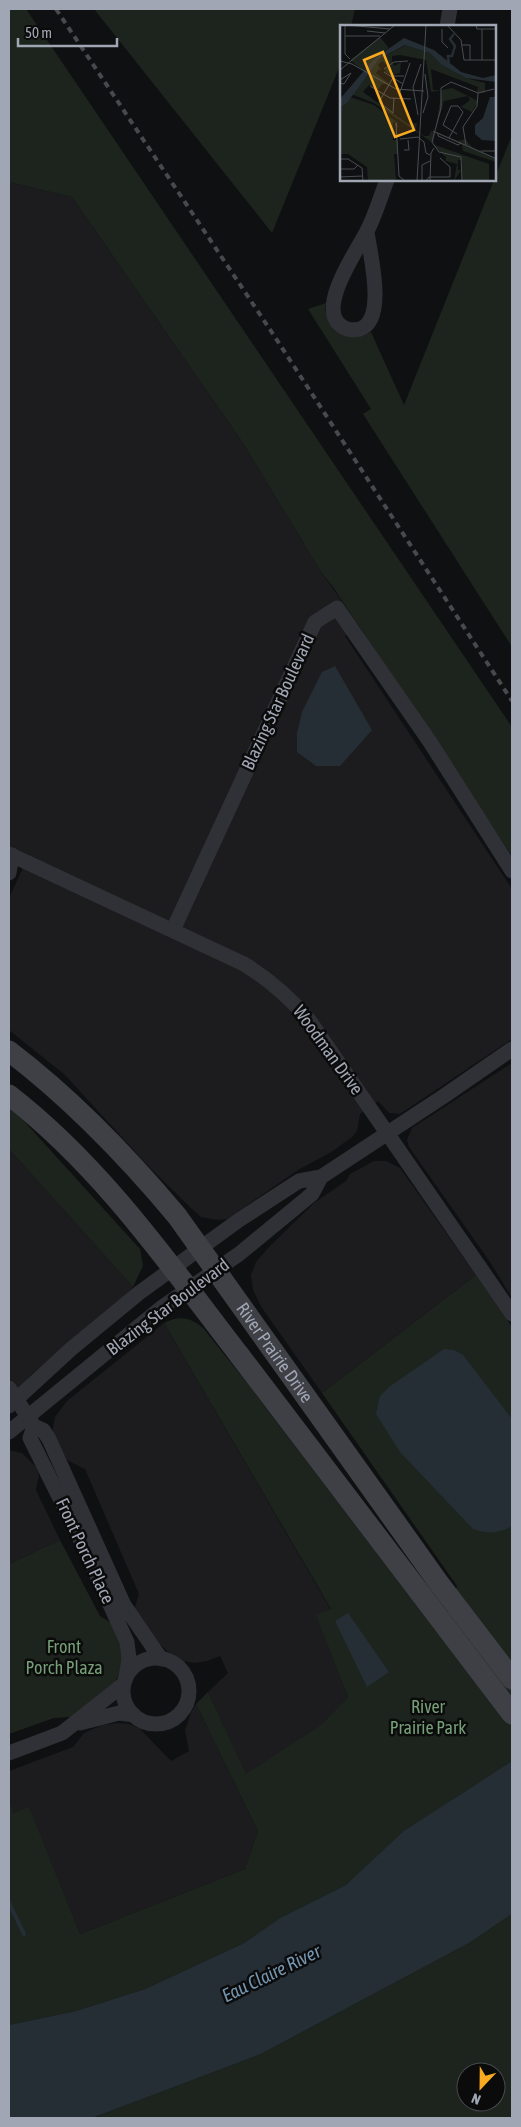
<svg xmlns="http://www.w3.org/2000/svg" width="521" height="2127" font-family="'Asap Condensed',sans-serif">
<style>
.built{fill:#1c1c1e}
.green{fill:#1c241d;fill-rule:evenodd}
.water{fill:#262e35}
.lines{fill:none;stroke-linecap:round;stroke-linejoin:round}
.stream{stroke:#262e35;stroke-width:4}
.minor{stroke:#303136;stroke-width:15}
.secondary{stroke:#3e4046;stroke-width:21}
.rail{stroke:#47494f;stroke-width:4;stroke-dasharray:6 5;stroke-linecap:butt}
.labels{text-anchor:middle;stroke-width:5;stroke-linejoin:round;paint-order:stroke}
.street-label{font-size:18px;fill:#a0a6b3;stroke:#0b0b0c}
.park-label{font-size:18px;fill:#769f77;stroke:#0b0b0c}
.water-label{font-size:19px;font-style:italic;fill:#7596b0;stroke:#0b0b0c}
.inset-river{fill:none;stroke:#262e35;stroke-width:2.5}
.inset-road{fill:none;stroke:#494c52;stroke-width:1}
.view{fill:#f8aa20;fill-opacity:0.15;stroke:#f8aa20;stroke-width:2.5}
.inset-edge{fill:none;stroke:#a0a6b3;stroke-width:2.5}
</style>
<rect width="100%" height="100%" fill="#0f1011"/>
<!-- built -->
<path class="built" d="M 9,182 L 72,197 L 243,443 L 321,572 L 358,624 L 345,636 L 512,889 L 512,1039 L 400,1114 L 389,1113 L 378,1101 L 360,1114 L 357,1131 L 352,1137 L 333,1151 L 298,1170 L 227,1219 L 218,1220 L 201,1217 L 192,1209 L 151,1169 L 65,1075 L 9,1030 L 9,898 L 29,855 L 9,846 Z
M 512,1063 L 512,1298 L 490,1262 L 409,1147 L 407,1140 L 412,1128 Z
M 9,1149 L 133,1287 L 126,1296 L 35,1371 L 9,1397 Z
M 374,1161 L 386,1161 L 400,1168 L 476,1275 L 322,1393 L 262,1308 L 253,1290 L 251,1275 L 256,1262 L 267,1249 L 314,1203 L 346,1181 L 350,1174 Z
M 164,1323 L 331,1610 L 317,1616 L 348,1697 L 322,1725 L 246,1775 L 208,1692 L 228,1673 L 220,1656 L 207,1661 L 195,1663 L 183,1661 L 167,1651 L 158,1642 L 134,1610 L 139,1594 L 85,1469 L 67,1460 L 52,1433 L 55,1417 L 67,1401 Z
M 9,1450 L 22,1453 L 36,1467 L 39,1475 L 36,1490 L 60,1540 L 9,1564 Z
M 196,1704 L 258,1831 L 245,1869 L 80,1934 L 29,1808 L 13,1813 L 9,1797 L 9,1771 L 73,1747 L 84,1733 L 102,1725 L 117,1723 L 129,1724 L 139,1728 L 171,1761 L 189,1751 L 185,1730 L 191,1713 Z"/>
<!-- green -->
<path class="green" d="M 9,9 L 26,9 L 512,727 L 512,856 L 333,587 L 321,572 L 243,443 L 72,197 L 9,182 Z
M 94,9 L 355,9 L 351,26 L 341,26 L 341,63 L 272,233 Z
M 512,135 L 512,647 L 363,414 L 371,409 L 308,309 L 326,303 L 325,309 L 329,322 L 362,336 L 371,332 L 404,405 Z
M 9,1107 L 23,1120 L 140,1249 L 143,1266 L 133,1287 L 9,1149 Z
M 476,1275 L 512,1327 L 512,1761 L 455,1798 L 415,1832 L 346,1885 L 280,1918 L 244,1943 L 145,1989 L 76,2011 L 9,2025 L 9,1797 L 13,1813 L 29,1807 L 80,1934 L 245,1869 L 258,1831 L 196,1704 L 208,1692 L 246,1774 L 321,1725 L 348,1697 L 316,1615 L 331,1609 L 164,1323 C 178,1315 192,1317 204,1329 L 247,1383 L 439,1635 L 457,1586 L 322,1393 Z
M 60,1540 L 100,1616 L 113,1624 L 116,1630 L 124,1655 L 120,1672 L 115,1682 L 71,1717 L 54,1718 L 9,1734 L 9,1564 Z
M 512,1914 L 512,2118 L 92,2118 L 261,2054 L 469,1943 ZM 466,2072 L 496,2072 L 496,2102 L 466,2102 Z"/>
<!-- water -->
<path class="water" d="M 335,666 L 372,730 L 340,766 L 316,766 L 297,752 L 297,733 L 302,712 L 322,672 Z
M 444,1349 L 454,1350 L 463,1355 L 512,1419 L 512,1526 C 498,1534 488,1534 473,1529 L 400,1452 L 376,1414 L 380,1396 L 389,1387 Z
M 348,1613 L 389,1672 L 367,1687 L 335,1621 Z
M 512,1761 L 512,1914 L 469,1943 L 261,2054 L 92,2118 L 9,2118 L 9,2025 L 76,2011 L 145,1989 L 244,1943 L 280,1918 L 346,1885 L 404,1831 Z"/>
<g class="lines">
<!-- stream -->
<path class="stream" d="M 9,1903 L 24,1934"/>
<!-- minor -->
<path class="minor" d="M 447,26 L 450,9
M 367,232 C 370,254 387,320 360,329 C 352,331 344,329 339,324 C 319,305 356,252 366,233 C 375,217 380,198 387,180
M 9,854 L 244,964 C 270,980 290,998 309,1020 L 512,1314
M 9,873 L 12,855
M 173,930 L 315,622 L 337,608 L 430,742 L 512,871
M 9,1388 L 34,1426 L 43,1430 L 49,1439 L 124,1605 L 161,1659
M 9,1406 L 71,1349 L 139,1293 L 239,1220 L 299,1181 L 321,1177 L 444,1096 L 512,1049
M 34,1426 L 30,1438 L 83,1545 L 127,1642 L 129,1659 L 126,1678
M 9,1432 L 161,1308 L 239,1254 L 312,1194 L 321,1177
M123 1691a33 33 0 1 1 66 0a33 33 0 1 1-66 0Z
M 80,1723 L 119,1713 L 134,1715
M 9,1753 L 62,1733 L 124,1684"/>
<!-- secondary -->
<g class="secondary">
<path id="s1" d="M 9,1051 C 72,1099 126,1155 177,1216 L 438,1582 L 512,1679"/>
<path d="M 9,1095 C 102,1167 169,1264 240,1356 C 331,1475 422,1594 512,1714"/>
</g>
<!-- rail -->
<path class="rail" d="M 56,9 L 273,334 L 512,701"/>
</g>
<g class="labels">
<!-- street labels -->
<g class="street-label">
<text transform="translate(278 702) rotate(-65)" y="6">Blazing Star Boulevard</text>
<text transform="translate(328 1050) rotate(54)" y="6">Woodman Drive</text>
<text transform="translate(168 1307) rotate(-37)" y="6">Blazing Star Boulevard</text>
<text dy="6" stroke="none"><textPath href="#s1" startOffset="404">River Prairie Drive</textPath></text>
<text transform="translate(85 1551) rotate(65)" y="6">Front Porch Place</text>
</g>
<!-- park labels -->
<g class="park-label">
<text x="64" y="1653">Front<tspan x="64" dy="21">Porch Plaza</tspan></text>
<text x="428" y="1713">River<tspan x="428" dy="21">Prairie Park</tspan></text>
</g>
<!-- water labels -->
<g class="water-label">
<text transform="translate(271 1973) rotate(-26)" y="7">Eau Claire River</text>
</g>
</g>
<!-- overview -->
<g transform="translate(340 25)">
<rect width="156" height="156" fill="#0f1011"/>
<path d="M 40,12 L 49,23 L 34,34 L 25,47 L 10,35 ZM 66,20 L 90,28 L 102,40 L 126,53 L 145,58 L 145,68 L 137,67 L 138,62 L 91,44 L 93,65 L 101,65 L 91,67 L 86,35 L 60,30 L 52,31 L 52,35 L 54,41 L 61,37 L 60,48 L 53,50 L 53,46 L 49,49 L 45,46 L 48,41 L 42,36 L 38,40 L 42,46 L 39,44 L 36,48 L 49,59 L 42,59 L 38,65 L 29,60 L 23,67 L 68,99 L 77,98 L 76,105 L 84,111 L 89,111 L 91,106 L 118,116 L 125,114 L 132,122 L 156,134 L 156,137 L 123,126 L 122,120 L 95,108 L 93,118 L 34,78 L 11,69 L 39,34 ZM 112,63 L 138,76 L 132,87 L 121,82 L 130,75 L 128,71 L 104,76 L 95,106 L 102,65 ZM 10,72 L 34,80 L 58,98 L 53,97 L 53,115 L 58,115 L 58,129 L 54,129 L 56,156 L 28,156 L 27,142 L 8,129 L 0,129 L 0,82 ZM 92,119 L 149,139 L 149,156 L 122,156 L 122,136 L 118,132 L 121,135 L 118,135 L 118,145 L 121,145 L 114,156 L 117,139 L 106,136 L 106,132 Z" fill="#1c241d"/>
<path d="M 64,13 L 94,25 L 121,47 L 143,53 L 156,50 L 156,57 L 126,53 L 102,40 L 90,28 L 65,20 L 39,34 L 7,78 L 0,82 L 0,74 L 34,34 ZM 150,72 L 156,72 L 156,116 L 142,115 L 135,109 L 135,100 L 143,93 Z" fill="#262e35"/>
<path class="inset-river" d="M 109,41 L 108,31 L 112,31 L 115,21 L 110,14 L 114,9"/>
<path class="inset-road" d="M 5,0 L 5,29 L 10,34M 7,0 L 50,4M 107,0 L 121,15 L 124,35 L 157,35M 136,0 L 137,4 L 157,4M 102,4 L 102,17 L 108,23M 142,4 L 142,35M 27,6 L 45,8M 5,11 L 40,11M 122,20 L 130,20 L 130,35M 0,36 L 12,39 L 56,64 L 84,66M 44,44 L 54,37 L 68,36M 0,45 L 55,0M 44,47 L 63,59M 0,55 L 11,48 L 4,59 L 0,58M 30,61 L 50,73 L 71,74M 60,67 L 70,38M 54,73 L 53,88 L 39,77 L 54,51 L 64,51M 83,88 L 88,72 L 85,49M 78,90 L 73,62 L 81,39M 57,102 L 56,98 L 59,151 L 65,156M 93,106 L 157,134M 98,108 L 98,111 L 118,120 L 121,118M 117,109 L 103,100 L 111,81 L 118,81M 109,113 L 123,87 L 118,81M 60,114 L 78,112 L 84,117 L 86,128 L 90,130M 126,120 L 123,102 L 137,81 L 138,68M 64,125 L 69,125 L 68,115M 141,126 L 157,126M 0,134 L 8,134 L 22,143 L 23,156M 0,144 L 14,144 L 18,140M 0,152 L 23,151M 77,156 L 86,0M 82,156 L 82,140 L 90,136M 86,156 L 89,152 L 110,152 L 110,142 L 100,133M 90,156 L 91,128 L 94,123M 122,156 L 121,132 L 99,127 L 92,117 L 101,83 L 101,63 L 111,57 L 138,68 L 154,64"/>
<path class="view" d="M 43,27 L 74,105 L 55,112 L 24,35 Z"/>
<rect width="156" height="156" class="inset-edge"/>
</g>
<!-- border -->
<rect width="521" height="2127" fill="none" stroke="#a0a6b3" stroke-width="20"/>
<!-- north arrow -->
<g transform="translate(481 2087) rotate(202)"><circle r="24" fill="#0b0b0c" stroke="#47494f"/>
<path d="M0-4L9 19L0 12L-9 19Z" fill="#f8aa20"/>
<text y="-8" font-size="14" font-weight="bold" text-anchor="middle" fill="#a0a6b3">N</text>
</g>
<!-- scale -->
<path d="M18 38v8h99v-8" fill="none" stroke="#a0a6b3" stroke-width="2.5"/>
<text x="25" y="38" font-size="15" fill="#a0a6b3" stroke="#0b0b0c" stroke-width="4" paint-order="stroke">50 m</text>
</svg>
